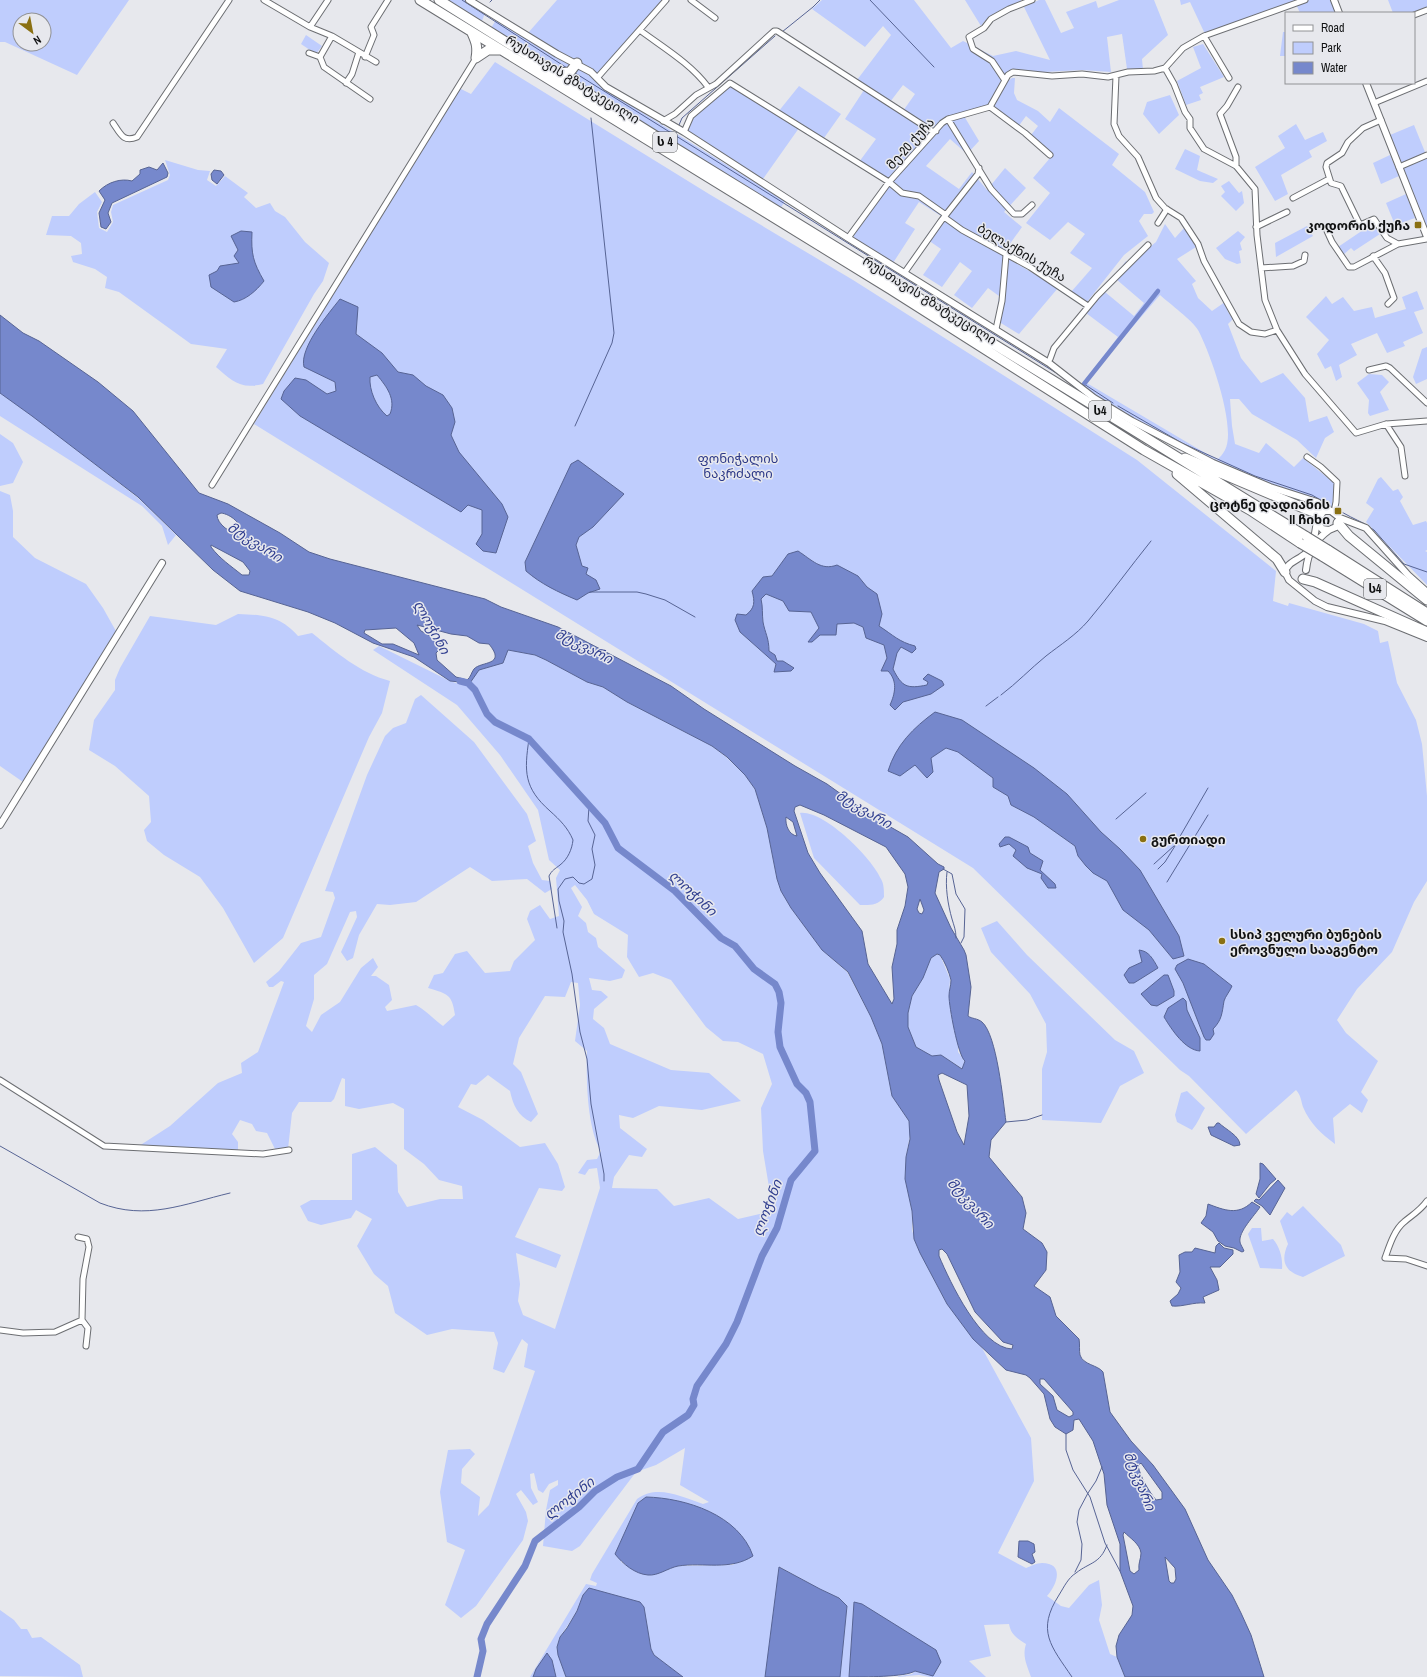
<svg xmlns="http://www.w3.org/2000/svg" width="1427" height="1677" font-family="'Archivo Narrow','Noto Sans Georgian',sans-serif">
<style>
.green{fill:#bfcdfd;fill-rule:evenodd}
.water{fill:#7688cc;stroke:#576494;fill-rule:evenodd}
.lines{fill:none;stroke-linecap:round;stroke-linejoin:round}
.stream{stroke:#576494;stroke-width:1}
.canal{stroke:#7688cc;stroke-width:4.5}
.river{stroke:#7688cc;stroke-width:7}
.minor-casing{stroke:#6c6e72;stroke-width:7}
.tertiary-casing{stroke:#6c6e72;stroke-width:8}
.motorway-casing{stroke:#6c6e72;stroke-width:11}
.minor{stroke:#fff;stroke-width:5}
.tertiary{stroke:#fff;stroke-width:6}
.motorway{stroke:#fff;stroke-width:9}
.motorway-bridge-casing{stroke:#6c6e72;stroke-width:11;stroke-linecap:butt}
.motorway-bridge{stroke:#fff;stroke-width:9}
.poi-dot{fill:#8a7012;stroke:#e7e8ed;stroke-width:1.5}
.labels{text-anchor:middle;stroke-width:3;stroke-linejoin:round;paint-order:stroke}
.shield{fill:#e7e8ed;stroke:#505254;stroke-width:1}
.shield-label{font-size:12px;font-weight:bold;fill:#101112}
.street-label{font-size:13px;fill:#101112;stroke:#e7e8ed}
.poi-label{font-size:13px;font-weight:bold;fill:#101112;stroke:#e7e8ed;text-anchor:end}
.park-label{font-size:13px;fill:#2c3888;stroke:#e7e8ed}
.water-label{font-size:14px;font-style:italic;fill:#313f90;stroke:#e7e8ed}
</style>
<rect width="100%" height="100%" fill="#e7e8ed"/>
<!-- green -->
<path class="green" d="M 0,0 L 129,0 L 77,75 L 5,42 L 0,42 ZM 20,20 L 44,20 L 44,44 L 20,44 Z
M 444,0 L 466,0 L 485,13 L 482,21 L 491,28 L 496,20 L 561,60 L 584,71 L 604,89 L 785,201 L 780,209 Z
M 557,0 L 662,0 L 597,75 L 593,69 L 558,52 L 528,33 Z
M 822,0 L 914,0 L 951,48 L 963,41 L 993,56 L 1016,51 L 1050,60 L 1024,7 L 1039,0 L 1045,0 L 1061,33 L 1074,28 L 1066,12 L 1096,1 L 1098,8 L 1119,0 L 1154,0 L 1168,35 L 1142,59 L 1143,70 L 1127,69 L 1122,34 L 1107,37 L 1111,72 L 1082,70 L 1007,74 L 989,106 L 948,117 L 933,129 L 903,111 L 915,94 L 903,85 L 890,102 L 857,80 L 891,35 L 883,26 L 865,47 L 812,9 Z
M 965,0 L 1021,0 L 1021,1 C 1008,7 989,13 981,26 Z
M 1180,0 L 1299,0 L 1205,34 L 1190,2 L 1181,5 Z
M 1310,0 L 1331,0 L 1337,13 L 1300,13 L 1296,4 Z
M 1388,0 L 1427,0 L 1427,7 L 1410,13 L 1393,13 Z
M 1283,32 L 1286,32 L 1286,56 L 1280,56 Z
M 306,35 L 322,46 L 316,54 L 301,44 Z
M 1203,44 L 1224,77 L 1200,87 L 1203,93 L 1199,95 L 1201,100 L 1186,105 L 1177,81 L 1201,68 L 1193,47 Z
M 495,62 L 709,194 L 853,280 L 1137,460 L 1276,571 L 1273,601 L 1288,606 L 1289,603 L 1364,624 L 1378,631 L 1380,643 L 1388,641 L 1397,683 L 1416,720 L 1422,744 L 1427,796 L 1427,881 L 1414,902 L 1392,952 L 1357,989 L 1337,1020 L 1346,1033 L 1378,1061 L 1361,1092 L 1368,1100 L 1362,1113 L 1350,1104 L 1333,1118 L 1335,1144 C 1322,1134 1310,1124 1303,1107 C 1301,1101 1301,1095 1296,1090 L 1246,1134 L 1189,1076 L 1180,1070 L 973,868 L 254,424 L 459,88 L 471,94 Z
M 1012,78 L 1015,78 L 1014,93 L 1017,100 L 1038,111 L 1050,122 L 1059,108 L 1119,154 L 1112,165 L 1145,192 L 1154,212 L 1152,214 L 1144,214 L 1139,221 L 1148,236 L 1124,255 L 1087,302 L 1071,292 L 1092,268 L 1070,253 L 1085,234 L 1068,222 L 1050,240 L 1026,223 L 1050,193 L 1033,178 L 1050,158 L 1028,139 L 1038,126 L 1026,116 L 1018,127 L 994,106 L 1007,82 Z
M 732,86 L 799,128 L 763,179 L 686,130 L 691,119 L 726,87 Z
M 799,86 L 841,114 L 824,138 L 778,112 Z
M 864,90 L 931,131 L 890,180 L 859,162 L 876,139 L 845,119 Z
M 1170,95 L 1179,115 L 1159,134 L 1143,114 L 1147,102 Z
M 964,116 L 979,141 L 967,154 L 950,139 L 926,166 L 959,189 L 972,172 L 987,190 L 1005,168 L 1026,188 L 1004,212 L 1022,227 L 1002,255 L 1058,288 L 1019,334 L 996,320 L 999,296 L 988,288 L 972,308 L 954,295 L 972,271 L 960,262 L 942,287 L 923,275 L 941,249 L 925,238 L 941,216 L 919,202 L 905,223 L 915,229 L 893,263 L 854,240 L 854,234 L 892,181 L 931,136 L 949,120 Z
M 1296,124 L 1305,140 L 1323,132 L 1327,141 L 1309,151 L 1312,157 L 1281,175 L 1288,194 L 1275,201 L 1255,167 L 1285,148 L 1278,136 Z
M 1414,125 L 1427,157 L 1427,230 L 1390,135 Z
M 1185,149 L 1200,156 L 1197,170 L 1218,179 L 1213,183 L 1200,181 L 1175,169 Z
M 1390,155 L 1399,176 L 1381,184 L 1373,163 Z
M 165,160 L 198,170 L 210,171 L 207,180 L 216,186 L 225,176 L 248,193 L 244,197 L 256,208 L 270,203 L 275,211 L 285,217 L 305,242 L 329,263 L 323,281 L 314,294 L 263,384 C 240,390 231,380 216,367 L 227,349 L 191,344 L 119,292 L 105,288 L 107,277 L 95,269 L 73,262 L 71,256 L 82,254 L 81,243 L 71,236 L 46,235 L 52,216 L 69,216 L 79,204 L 95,192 L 102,202 L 97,212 L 99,228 L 107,232 L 113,222 L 111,212 L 113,205 L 168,180 L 170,175 Z
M 1229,181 L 1239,193 L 1242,191 L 1244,203 L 1236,211 L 1221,196 L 1225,192 L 1221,186 Z
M 1406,194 L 1415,218 L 1395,225 L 1386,203 Z
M 1165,224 L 1175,238 L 1185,227 L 1196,247 L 1177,259 L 1196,281 L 1192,284 L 1198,298 L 1212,311 L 1225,302 L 1228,312 L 1233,319 L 1228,324 L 1241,358 L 1261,383 L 1283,373 L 1305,398 L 1309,422 L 1327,416 L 1334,432 L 1325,438 L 1316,458 L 1297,440 L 1252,414 L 1239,399 L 1230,399 L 1232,426 L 1235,444 L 1259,453 L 1266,443 L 1294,467 L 1303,458 L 1334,483 L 1332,508 C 1244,475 1157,440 1081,385 L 1118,337 L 1086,313 L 1126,261 L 1129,264 L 1156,242 ZM 1116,279 L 1144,303 L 1134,316 L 1105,292 ZM 1160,295 C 1170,304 1192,320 1198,330 C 1210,352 1237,428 1225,450 C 1223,454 1220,457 1217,460 L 1085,382 Z
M 1372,224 L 1380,234 L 1354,251 L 1351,248 L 1343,255 L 1338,247 Z
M 1307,226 L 1313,236 L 1276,257 L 1275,243 Z
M 1238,231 L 1245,237 L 1240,243 L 1242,250 L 1239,251 L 1241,263 L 1237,264 L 1225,259 L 1216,248 Z
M 1417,291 L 1424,309 L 1414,312 L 1423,333 L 1403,342 L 1405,346 L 1387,353 L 1377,333 L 1351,344 L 1357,355 L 1339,365 L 1342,377 L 1336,381 L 1331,366 L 1325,369 L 1317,354 L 1329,340 L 1306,317 L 1326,296 L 1332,304 L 1343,297 L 1354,311 L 1372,307 L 1375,318 L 1406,309 L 1402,297 Z
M 1427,347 L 1427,379 L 1416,384 L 1413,377 L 1422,349 Z
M 1369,374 L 1382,375 L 1389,382 L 1380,392 L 1389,410 L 1370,416 L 1368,413 L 1369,400 L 1357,383 Z
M 0,393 L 32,415 L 138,498 L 176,535 L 168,545 L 162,526 L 142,506 L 0,416 Z
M 0,434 L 13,443 L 23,462 L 13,483 L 0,486 Z
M 1381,477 L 1393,491 L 1398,489 L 1403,497 L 1400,501 L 1413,525 L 1426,521 L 1427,523 L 1427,550 L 1425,551 L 1427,552 L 1427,585 L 1366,522 L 1374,509 L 1366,503 L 1378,479 Z
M 0,491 L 10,495 L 13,511 L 13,537 L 35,558 L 86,584 L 103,608 L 117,633 L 23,782 L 0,766 Z
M 238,614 C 265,615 280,616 298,636 L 312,633 C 336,652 360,673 390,681 L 382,713 L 369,737 L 283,938 L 254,963 L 223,908 L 200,877 L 164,855 L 147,841 L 144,830 L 151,822 L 149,796 L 115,766 L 89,750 L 94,720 L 115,690 L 115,680 L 120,668 L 150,616 L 216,625 Z
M 379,646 L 450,681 L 462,685 L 470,683 L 479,670 L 503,663 L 508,650 L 535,655 L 546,660 L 587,682 L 603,687 L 627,702 L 712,746 L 726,757 L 745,775 L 755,789 L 767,828 L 777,879 L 781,891 L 791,908 L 822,950 L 847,972 L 871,1017 L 882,1044 L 892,1096 L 909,1121 L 911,1129 L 906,1157 L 905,1179 L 912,1211 L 912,1231 L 932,1276 L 947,1304 L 982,1348 L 1031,1438 L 1034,1481 L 998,1553 L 1026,1568 C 1031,1566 1037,1563 1042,1563 C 1065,1563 1057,1585 1047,1596 L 1061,1606 L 1069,1608 L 1089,1585 L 1099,1580 L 1102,1605 L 1099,1620 L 1110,1654 L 1117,1657 L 1125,1677 L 1031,1677 C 1027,1665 1022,1657 1026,1644 C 1017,1638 1011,1635 1009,1624 L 984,1625 L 991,1656 L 969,1661 L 986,1677 L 930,1677 L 919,1675 L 894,1677 L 912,1674 L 915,1671 L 923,1673 L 854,1602 L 849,1677 L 840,1677 L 847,1606 L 839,1598 L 820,1589 L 780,1567 L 765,1677 L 683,1677 L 654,1655 L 651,1649 L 640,1602 L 583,1595 L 577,1611 L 560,1637 L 557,1647 L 566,1677 L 556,1677 L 549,1655 L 536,1669 L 533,1677 L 530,1677 L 586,1584 L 596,1586 L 597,1583 L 590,1580 L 592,1574 L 637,1499 C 658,1484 681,1497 703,1504 L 709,1502 L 680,1485 L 685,1448 L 656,1465 L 636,1472 L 580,1546 L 572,1551 L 543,1546 L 546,1510 L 550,1490 L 558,1485 L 558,1480 L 549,1484 L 543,1493 L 538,1490 L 534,1473 L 530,1474 L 531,1488 L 538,1502 L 533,1505 L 521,1490 L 516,1494 L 526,1512 L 528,1521 L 523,1540 L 476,1606 L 461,1618 L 445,1605 L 465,1550 L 447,1542 L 440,1492 L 448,1450 L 470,1449 L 475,1454 L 462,1469 L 461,1483 L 480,1497 L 478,1516 L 489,1505 L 535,1371 L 524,1367 L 528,1344 L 522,1339 L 504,1373 L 493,1369 L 498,1343 L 494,1332 L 452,1329 L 427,1335 L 395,1313 L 388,1286 L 374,1274 L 357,1246 L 372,1219 L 356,1210 L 351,1218 L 321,1225 L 308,1221 L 300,1206 L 311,1200 L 352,1200 L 352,1154 L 375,1147 L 397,1165 L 398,1192 L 407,1207 L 440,1199 L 463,1199 L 462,1186 L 439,1180 L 424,1164 L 404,1149 L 404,1109 L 393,1103 L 359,1109 L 345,1106 L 345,1079 L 342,1078 L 334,1099 L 331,1102 L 299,1102 L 292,1113 L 288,1149 L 275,1149 L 267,1133 L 256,1131 L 252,1124 L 240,1120 L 232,1134 L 238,1142 L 238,1151 L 139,1146 L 170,1126 L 218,1083 L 242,1073 L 241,1063 L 258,1052 L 284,982 L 281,981 L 273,987 L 269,987 L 266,982 L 279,971 L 301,943 L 321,937 L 335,898 L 333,892 L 325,891 L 367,775 L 385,736 L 393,728 L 406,723 L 415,699 L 421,695 L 474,742 L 527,814 L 536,841 L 528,846 L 533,863 L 542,880 L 550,881 L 552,889 L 545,893 L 527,879 L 492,881 L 470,867 L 416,902 L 390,905 L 377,904 L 359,935 L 353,958 L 347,961 L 341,952 L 357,917 L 356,911 L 350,912 L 327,964 L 314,975 L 314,999 L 306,1026 L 312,1032 L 321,1015 L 340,1002 L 361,968 L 373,958 L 378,967 L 371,976 L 376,976 L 389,985 L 392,1000 L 385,1007 L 387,1011 L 416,1005 C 427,1011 433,1019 443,1026 L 455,1015 C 452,994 448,994 428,988 L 434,975 L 443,973 L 455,954 L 467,951 L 485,973 L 510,971 L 514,961 L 535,940 L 527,919 L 530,911 L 540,905 L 550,919 L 559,916 L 556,878 L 560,870 L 549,860 L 538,810 L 500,755 L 457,705 L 373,650 ZM 575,885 L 587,900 L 594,914 L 628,935 L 627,957 L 639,977 L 653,973 L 671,980 L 706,1027 L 723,1041 L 738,1042 L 763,1054 L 772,1084 L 761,1108 L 763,1151 L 773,1211 L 738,1219 L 709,1198 L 674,1206 L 657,1189 L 612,1188 L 614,1177 L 629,1155 L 642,1157 L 647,1149 L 620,1128 L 619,1115 L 633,1118 L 659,1106 L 702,1110 L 741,1101 L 709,1073 L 671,1070 L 610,1044 L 604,1028 L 593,1019 L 594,1009 L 608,997 L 601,991 L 592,990 L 589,978 L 610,981 L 622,978 L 625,970 L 598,947 L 596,938 L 588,932 L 586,923 L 578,916 L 582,907 L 571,888 ZM 571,982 L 578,983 L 580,1005 L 575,1041 L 587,1051 C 586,1078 587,1129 601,1151 L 597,1159 L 587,1160 L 578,1173 L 585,1175 L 589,1169 L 597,1168 L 600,1188 L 555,1329 L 523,1315 L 518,1301 L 520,1284 L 516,1253 L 556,1268 L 561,1255 L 515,1237 L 539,1188 L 562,1191 L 565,1187 L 558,1164 L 545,1143 L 520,1147 L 483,1120 L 458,1107 L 471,1084 L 476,1085 L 488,1075 L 510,1091 C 513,1105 518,1116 531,1122 L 538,1114 L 521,1072 L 513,1064 L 519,1038 L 545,996 L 565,997 ZM 646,1497 L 675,1500 L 734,1565 L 677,1566 L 649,1575 L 635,1571 L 621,1562 Z
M 800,813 C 824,810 872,858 881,879 C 884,884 884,891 884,897 C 878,906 869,905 860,905 L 814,858 Z
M 997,921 L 1027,955 L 1115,1040 L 1134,1051 L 1144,1073 L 1120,1086 L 1101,1123 L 1042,1120 L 1042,1069 L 1047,1052 L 1046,1024 L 1030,994 L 991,952 L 981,928 Z
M 935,955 L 940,955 L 950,979 L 949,994 L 951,1015 L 958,1040 L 958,1052 L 965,1061 L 963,1069 L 941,1055 L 932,1056 L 916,1047 L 908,1027 L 908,1013 L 912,996 L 923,978 L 931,958 Z
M 1187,1091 L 1205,1108 C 1200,1116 1198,1123 1192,1130 L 1177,1122 L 1175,1115 L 1181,1093 Z
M 1303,1206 L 1341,1245 L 1345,1256 L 1303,1277 C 1285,1272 1280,1261 1288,1244 L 1280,1221 L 1287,1212 L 1292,1216 Z
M 1252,1228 L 1261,1228 L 1262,1241 L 1273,1239 C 1280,1247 1283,1259 1282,1269 L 1260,1268 L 1248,1234 Z
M 0,1610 L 14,1620 L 21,1629 L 27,1629 L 32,1638 L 41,1637 L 80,1665 L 83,1677 L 0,1676 Z"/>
<!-- water -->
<path class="water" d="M 163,163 L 168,173 L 167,177 L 112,203 L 108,213 L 111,222 L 106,229 L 101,227 L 99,213 L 105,200 L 99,191 C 108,182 121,178 132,181 L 140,174 L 140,170 L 149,167 L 157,170 Z
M 214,170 L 221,171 L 224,175 L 217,184 L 212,180 L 211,174 Z
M 241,231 L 252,232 C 251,254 253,262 264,281 C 256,291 246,300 234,302 L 211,287 L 209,275 L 217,271 L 220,266 L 239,263 L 234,256 L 238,250 L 231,236 Z
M 340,299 L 358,307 L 356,334 L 382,353 L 398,372 L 413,375 L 426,386 L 443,395 L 452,408 L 455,422 L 451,435 L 459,452 L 502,504 L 508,517 L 496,553 L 483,551 L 476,544 L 482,534 L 482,510 L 468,505 L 461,512 L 300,416 L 281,399 L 284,391 L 295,378 L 306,380 L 327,394 L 336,391 L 335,382 L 304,367 C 299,348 329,313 340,299 ZM 377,375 C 387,387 396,399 390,414 L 387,416 C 376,407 369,390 370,377 Z
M 0,315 L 23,333 L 39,341 L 98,382 L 133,411 L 199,493 L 228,504 L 280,533 L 309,552 L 330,559 L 485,599 L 501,607 L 558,627 L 671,686 L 704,709 L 795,766 L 827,784 L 873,817 L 908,837 L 938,864 L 944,867 L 944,869 L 939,872 L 935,893 L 951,928 L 964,950 L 966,955 L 971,987 L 968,1016 C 972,1019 977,1018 982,1022 C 997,1035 1003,1101 1006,1122 L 991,1140 L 989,1157 L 1022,1197 L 1026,1213 L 1023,1229 L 1042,1243 L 1047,1252 L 1046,1270 L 1034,1286 L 1050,1297 L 1056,1316 L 1079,1339 C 1080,1344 1079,1351 1080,1355 C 1083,1365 1098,1365 1103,1372 L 1110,1412 L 1131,1441 L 1153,1465 L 1185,1509 L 1208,1560 L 1232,1595 L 1241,1613 L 1251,1635 L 1264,1677 L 1125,1677 L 1117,1657 L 1116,1646 L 1119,1635 L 1132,1615 L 1133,1606 L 1120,1571 L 1120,1544 L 1107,1505 L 1104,1474 L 1093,1441 L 1079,1419 L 1074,1420 L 1073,1430 L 1066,1434 L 1055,1427 L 1050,1419 L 1044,1394 L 1030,1378 L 1026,1375 L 1006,1370 L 973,1339 L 947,1304 L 920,1253 L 914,1239 L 912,1211 L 905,1179 L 906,1157 L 910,1139 L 909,1121 L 892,1096 L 882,1044 L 871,1017 L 848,972 L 822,950 L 791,908 L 781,891 L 777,879 L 767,828 L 755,789 L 745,775 L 727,757 L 712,746 L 627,702 L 603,687 L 587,682 L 546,660 L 535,655 L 508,650 L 503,663 L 479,670 L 470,683 L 450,681 L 414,657 L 373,643 L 335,623 L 308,612 L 240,591 L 213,570 L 138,497 L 32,416 L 0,393 ZM 221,513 C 230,514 244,524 239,534 C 231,534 217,524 217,515 ZM 211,545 L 243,562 L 250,571 L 249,575 L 242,575 C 231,566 220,559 211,547 ZM 417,625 L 451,634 L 467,636 L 479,643 L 489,644 C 507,666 481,661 474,669 C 471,673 471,677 467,680 L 456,677 L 437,660 L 436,653 L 442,647 L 440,641 L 421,631 ZM 396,628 L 414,643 L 419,655 L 393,644 L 382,644 L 364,633 L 365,630 ZM 800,805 L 824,815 L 886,847 L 905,874 L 908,887 L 905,906 L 897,930 L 897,944 L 892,967 L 894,999 L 892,1004 L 868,964 L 862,931 L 820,873 L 808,853 L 794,811 L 795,807 ZM 786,817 L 793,822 L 797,836 C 789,835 785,825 786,817 ZM 920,899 L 924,910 L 922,914 L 919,913 L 917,909 ZM 937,954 L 940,955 C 945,962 949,972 951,980 C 951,986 949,990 949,996 C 949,1006 958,1056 965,1061 L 962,1069 L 941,1055 L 932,1056 L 916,1047 L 908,1027 L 908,1013 L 912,996 L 923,978 L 931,958 ZM 942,1073 L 967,1085 L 969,1116 L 964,1145 L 957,1132 L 939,1080 L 938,1075 ZM 942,1249 L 947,1254 L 975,1312 L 1003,1342 L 1013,1345 L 1012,1349 C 981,1348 950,1282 939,1256 L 939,1250 ZM 1040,1379 L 1044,1379 L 1073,1412 L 1073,1415 L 1069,1417 L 1057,1410 L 1053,1396 L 1040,1384 ZM 1141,1463 L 1162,1492 L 1162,1499 L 1156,1500 C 1148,1490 1141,1478 1138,1466 ZM 1124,1532 C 1130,1538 1140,1544 1141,1553 C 1141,1559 1138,1563 1139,1570 L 1134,1574 L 1130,1571 L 1123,1535 ZM 1165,1557 L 1175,1568 L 1176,1579 L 1174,1583 L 1171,1583 L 1169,1581 Z
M 578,460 L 624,494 L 593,527 L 579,537 L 576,545 L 582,566 L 588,568 L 586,574 L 596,580 L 600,589 L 588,593 L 577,600 C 558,592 541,584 526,571 L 525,562 L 571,464 Z
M 798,551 C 812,560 821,571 837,565 L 858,576 L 867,587 L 877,594 L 882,614 L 879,626 C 893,635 899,642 915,646 L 916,649 L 912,653 L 901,647 L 897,653 L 893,669 C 902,687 907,689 927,685 L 928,682 L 923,679 L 928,674 L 942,681 L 944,685 L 931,694 L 903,702 L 895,710 L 890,705 C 895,694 898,681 888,671 L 881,671 L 887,658 L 884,645 L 866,638 L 863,627 L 854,623 L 837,624 L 836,635 L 820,635 L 812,642 L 808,642 L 819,628 L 811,612 L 789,611 L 783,601 L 766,594 L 761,599 C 763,607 762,614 763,622 C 765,633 769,638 769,651 L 775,655 L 777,661 L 783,661 L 794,668 L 791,671 L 774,672 L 776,664 L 740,632 L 735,620 L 737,614 L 746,615 C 755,608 755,602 752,591 L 763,577 L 772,576 L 788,554 Z
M 935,712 L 962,720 L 1034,768 L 1067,794 L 1101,832 L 1120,849 L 1140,870 L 1179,936 L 1184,956 L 1173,959 L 1149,930 L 1123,910 L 1107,881 L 1093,873 L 1086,866 L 1078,856 L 1075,846 L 1034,817 L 1011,805 L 1008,796 L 993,787 L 993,778 L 958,752 L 946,748 L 931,758 L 933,772 L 927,778 L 915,765 L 900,776 L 888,771 C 896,745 913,728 935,712 Z
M 1005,837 L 1009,837 L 1028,847 L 1030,853 L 1043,861 L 1040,870 L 1055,884 L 1056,888 L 1048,888 L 1041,878 L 1042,874 L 1027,868 L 1013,856 L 1016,850 L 1009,844 L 1000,847 L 999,844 Z
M 1139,950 C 1149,951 1153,959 1158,968 L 1134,983 L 1129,983 L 1124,975 L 1129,968 L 1142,962 Z
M 1188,959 L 1204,964 L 1232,986 C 1230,991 1225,997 1224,1001 C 1222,1013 1222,1020 1213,1029 L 1214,1034 L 1210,1040 L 1206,1040 L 1204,1037 L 1183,983 L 1175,969 L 1177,965 Z
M 1164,975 L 1168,975 L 1174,991 L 1174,996 L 1157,1006 L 1151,1005 L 1141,994 Z
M 1183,998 L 1186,1001 L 1187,1010 L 1200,1038 L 1200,1051 C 1185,1050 1172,1030 1164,1017 L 1168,1008 Z
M 1217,1123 L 1219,1123 C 1225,1129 1240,1136 1240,1145 L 1234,1146 L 1211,1135 L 1208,1127 L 1214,1127 Z
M 1260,1163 L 1263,1164 L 1276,1179 L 1270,1184 L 1259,1198 L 1256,1194 L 1260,1179 Z
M 1278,1180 L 1285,1188 L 1270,1215 L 1262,1206 L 1254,1201 L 1256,1199 L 1259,1200 Z
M 1252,1202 L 1260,1207 C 1255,1215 1238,1232 1240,1242 C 1240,1244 1243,1248 1244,1251 L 1242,1252 L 1234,1248 L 1225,1246 L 1218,1241 L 1213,1232 L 1201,1223 L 1206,1216 L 1208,1204 C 1224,1210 1238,1216 1252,1202 Z
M 1219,1243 L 1224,1248 L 1233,1250 L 1233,1254 L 1220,1267 L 1210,1267 L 1217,1280 L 1219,1290 L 1203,1297 L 1205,1303 C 1193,1302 1183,1307 1172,1306 L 1170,1301 L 1178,1294 L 1181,1288 L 1176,1282 L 1180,1272 L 1179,1255 L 1185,1252 L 1192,1252 L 1195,1248 L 1215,1253 L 1216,1246 Z
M 646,1497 C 686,1498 739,1515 753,1556 C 730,1571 704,1562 678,1566 C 668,1568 658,1576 648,1575 C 635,1574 623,1564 615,1554 L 638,1503 Z
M 1019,1541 L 1028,1541 L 1034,1544 L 1035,1552 L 1032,1554 L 1035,1562 L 1032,1564 L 1018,1557 Z
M 779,1567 L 820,1589 L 839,1598 L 847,1606 L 840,1677 L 765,1677 Z
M 589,1588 L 640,1602 L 644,1607 L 651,1649 L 654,1655 L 683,1677 L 566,1677 L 558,1655 L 557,1647 L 560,1637 L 567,1628 L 577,1611 L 583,1595 Z
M 854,1602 L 862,1604 L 936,1650 L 941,1662 L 933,1676 L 915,1671 C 906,1677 863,1677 849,1677 Z
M 547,1653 L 552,1660 L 556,1677 L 533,1677 L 536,1669 Z"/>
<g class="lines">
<!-- stream -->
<path class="stream" d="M 462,0 L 567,68
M 870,0 L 934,67
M 490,2 L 492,0
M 782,32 L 813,7 L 820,0
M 575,73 L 1061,376
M 679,125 L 682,118 L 775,36
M 675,136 L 677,130
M 1084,384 L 1113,403
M 1118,406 L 1182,443 L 1255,476 L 1312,495 L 1331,506
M 575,426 L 612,343 L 614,333 L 591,118
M 1337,509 C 1346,515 1355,519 1365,524
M 1369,527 L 1374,530 L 1404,564 L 1427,572
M 590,592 L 637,592 L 646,594 L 665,600 L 695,617
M 1001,695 C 1017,683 1030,669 1046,656 C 1060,645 1076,635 1088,621 C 1110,595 1130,567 1151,541
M 986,706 L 998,697
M 529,739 C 524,772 524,788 550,811 C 560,820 568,828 573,840 C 572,849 568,859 560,865 C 555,869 552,870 549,876 L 557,928
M 589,807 L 588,821 L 595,835 L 592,849 L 595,865 L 592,879 L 584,884 L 579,883 L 573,877 L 565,879 L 558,889 L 559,901 L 564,921 L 563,932 L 572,974 L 580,1032 L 587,1059 L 591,1104 L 604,1174 L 604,1181
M 1116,819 L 1146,793
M 1154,864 L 1175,845 L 1208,788
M 943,869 L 952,874 L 956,894 L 965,909 L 964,937 L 961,943
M 1158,869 L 1165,862 L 1175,846
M 947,872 C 945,887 948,905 952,919 C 954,926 956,930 956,938
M 1167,882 L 1208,815
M 1006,1122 L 1027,1120 L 1042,1115
M 0,1146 L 100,1203 C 146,1221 184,1204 230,1193
M 1066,1434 L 1066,1450 L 1073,1470 L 1090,1497 L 1105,1543 L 1120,1571
M 1075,1572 L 1081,1560 L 1082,1544 L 1077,1522 L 1079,1510 L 1088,1493 L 1096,1481 L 1102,1467
M 1072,1677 C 1051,1646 1036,1631 1059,1595 C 1064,1587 1068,1578 1076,1573 C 1090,1562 1100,1564 1107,1545"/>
<!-- canal -->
<path class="canal" d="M 1084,384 L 1158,291"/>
<!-- river -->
<path class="river" d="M 460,681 L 468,683 L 475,690 L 487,714 L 495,722 L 529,739 L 605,823 L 618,848 L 675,891 L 721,938 L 735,946 L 754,969 L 775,984 L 779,992 L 781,1003 L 778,1032 L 780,1047 L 797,1084 L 806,1093 L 810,1102 L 815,1151 L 791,1180 L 777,1228 L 762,1256 L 737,1322 L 726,1344 L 697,1386 L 693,1399 L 694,1405 L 688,1415 L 663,1432 L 638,1469 L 617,1477 L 595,1491 L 579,1507 L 535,1541 L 525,1566 L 487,1624 L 481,1639 L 483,1651 L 477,1677"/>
<defs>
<path id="minor" d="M 264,0 L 310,27 L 332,36 L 320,57 L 309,53
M 691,0 L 715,18
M 1414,15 L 1427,10
M 310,27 L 328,0
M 641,31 C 664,48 691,64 708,87
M 332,36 L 376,62
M 1204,36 L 1229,78
M 320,57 L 324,67 L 370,99
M 365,57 L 374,35 L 371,27 L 388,0
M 1165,68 L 1174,84 L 1185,112 L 1190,119 L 1190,128 L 1204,149 L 1236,166 L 1255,189 L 1257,235 L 1265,300 L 1277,330 L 1305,374 L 1356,433 L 1386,424 L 1427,421
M 1116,76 L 1114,124 L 1119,136 L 1138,157 L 1156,198 L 1165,208 L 1181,218 L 1198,244 L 1204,261 L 1239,324 L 1251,332 L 1265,334 L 1277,330
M 597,78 L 666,0
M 1004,79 L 992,61 L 973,49 L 969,37 L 984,28 L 991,19 L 1009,9 L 1032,0
M 346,83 L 352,74 L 359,52
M 1374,103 L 1427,81
M 990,107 L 1025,133 L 1050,155
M 948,119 L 991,189 L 1014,214 L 1022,214 L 1032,205
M 1381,120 L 1363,128 L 1348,142 L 1342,153 L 1327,163 L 1326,167 L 1331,183 L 1341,186 L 1360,225 L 1374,219 L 1387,238 L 1398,244
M 663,121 L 675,114 L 696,95 L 716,84 L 774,31 L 777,31 L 932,131 L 936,131
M 113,123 C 120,133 123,143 137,137 L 229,0
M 684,132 L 691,116 L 730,83 L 889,182 L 902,193 L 919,196 L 946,215
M 1236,166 L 1236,157 L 1220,114 L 1227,106 L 1238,87
M 1399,167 L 1427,155
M 1293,198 L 1329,179
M 944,217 L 962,230 L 1030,267 L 1088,306
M 1158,223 L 1167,209
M 1256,227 L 1287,212
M 1327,231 L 1332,242 L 1349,267 L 1354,267 L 1398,244 L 1427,239
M 848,238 L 889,182 L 942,123 L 948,119 L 990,107 L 1008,75 L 1013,72 L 1052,76 L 1082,74 L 1108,77 L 1128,72 L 1154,71 L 1165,68 L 1183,48 L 1204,36 L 1305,0
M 1373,256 L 1385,273 L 1394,298 L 1388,304
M 1261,268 L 1293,266 L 1304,261 L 1305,255
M 905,272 L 941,221 L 978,174 L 979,168
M 996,329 L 1002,301 L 1006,255
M 1050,359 L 1054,348 L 1097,296 L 1148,245
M 1369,370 L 1386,366 L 1390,368 L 1427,403
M 1386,424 L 1401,447 L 1405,476
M 1307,457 L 1321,467 L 1337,482 L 1336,502 L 1334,512
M 212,485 L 476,58
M 0,1080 L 104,1146 L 263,1154 L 289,1150
M 1427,1201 C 1420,1211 1412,1215 1404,1222 C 1394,1230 1389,1247 1385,1258 L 1406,1259 L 1427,1266
M 78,1237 L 87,1239 L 89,1247 L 83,1279 L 82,1320
M 82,1320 L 88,1328 L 86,1346
M 0,1330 L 23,1333 L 55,1332 L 82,1320"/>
<path id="tertiary" d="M 469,0 L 557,54 L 591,72 L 606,87 L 684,132 L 848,238 L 1049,363 L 1094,398 L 1132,421 L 1213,463 L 1270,487 L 1317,502
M 1334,0 L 1339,13
M 1366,83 L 1427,237
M 1322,512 L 1317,502 L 1331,511
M 1318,523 L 1322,529 L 1329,530 L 1336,527 L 1338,521
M 1306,570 C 1308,552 1314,541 1329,530
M 1427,592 L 1408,575 L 1366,528 L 1340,518 L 1331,511 L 1325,511 L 1320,514 C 1313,526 1319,538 1306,553 C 1299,560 1287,562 1285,572 L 1289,580 L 1315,601 L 1327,607 L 1385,621 L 1427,638
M 0,825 L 162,563"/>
<path id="motorway" d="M 420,0 L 890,289 L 1144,450 L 1250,510 L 1300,543
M 439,0 L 659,138 L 1307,537
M 472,33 C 476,42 478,47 476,58 L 488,50 L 500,50
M 557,73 L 570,72 L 577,63
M 1185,458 L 1308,510 L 1320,514
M 1177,474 L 1277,559 L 1285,572
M 1338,523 L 1349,536 L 1427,600
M 1328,550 L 1427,613
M 1322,556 L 1427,621
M 1303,579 L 1315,582 L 1427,632"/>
</defs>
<!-- minor casing -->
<use href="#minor" class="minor-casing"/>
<!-- tertiary casing -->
<use href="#tertiary" class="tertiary-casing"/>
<!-- motorway casing -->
<use href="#motorway" class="motorway-casing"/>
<!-- minor -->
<use href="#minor" class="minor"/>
<!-- tertiary -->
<use href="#tertiary" class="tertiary"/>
<!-- motorway -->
<use href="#motorway" class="motorway"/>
<defs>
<path id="motorway-bridge" d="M 1307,537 L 1328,550
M 1300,543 L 1322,556"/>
</defs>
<!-- motorway-bridge casing -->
<use href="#motorway-bridge" class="motorway-bridge-casing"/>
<!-- motorway-bridge -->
<use href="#motorway-bridge" class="motorway-bridge"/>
</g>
<!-- markers -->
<g class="poi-dot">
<rect x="1414" y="221" width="8" height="8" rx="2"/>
<rect x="1334" y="507" width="8" height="8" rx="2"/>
<circle cx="1143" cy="839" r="4"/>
<circle cx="1222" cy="941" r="4"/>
</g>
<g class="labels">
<!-- shield labels -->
<g class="shield">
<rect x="653" y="132" width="24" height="20" rx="3"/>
<rect x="1089" y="401" width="22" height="20" rx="3"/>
<rect x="1364" y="579" width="22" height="20" rx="3"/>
</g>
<g class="shield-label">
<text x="665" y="146">ს 4</text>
<text x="1100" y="415">ს4</text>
<text x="1375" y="593">ს4</text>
</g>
<!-- street labels -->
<g class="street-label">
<text transform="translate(573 79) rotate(32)" y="5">რუსთავის გზატკეცილი</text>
<text transform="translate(910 143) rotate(-48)" y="5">მე-20 ქუჩა</text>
<text transform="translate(1022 252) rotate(31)" y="5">ბელაქნის ქუჩა</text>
<text transform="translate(930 300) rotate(32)" y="5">რუსთავის გზატკეცილი</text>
</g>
<!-- poi labels -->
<g class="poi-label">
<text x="1410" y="230">კოდორის ქუჩა</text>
<text x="1330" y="509">ცოტნე დადიანის<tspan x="1330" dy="15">II ჩიხი</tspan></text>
<text x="1151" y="844" text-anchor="start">გურთიადი</text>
<text x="1230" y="939" text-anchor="start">სსიპ ველური ბუნების<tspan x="1230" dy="15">ეროვნული სააგენტო</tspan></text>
</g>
<!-- park labels -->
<g class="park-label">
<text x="738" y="463">ფონიჭალის<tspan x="738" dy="15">ნაკრძალი</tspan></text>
</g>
<!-- water labels -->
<g class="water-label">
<text transform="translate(255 542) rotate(32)" y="5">მტკვარი</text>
<text transform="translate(432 627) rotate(61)" y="5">ლოჭინი</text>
<text transform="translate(584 646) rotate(26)" y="5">მტკვარი</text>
<text transform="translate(864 809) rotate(30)" y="5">მტკვარი</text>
<text transform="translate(693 893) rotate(43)" y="5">ლოჭინი</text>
<text transform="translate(971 1203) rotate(48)" y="5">მტკვარი</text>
<text transform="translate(767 1208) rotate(-69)" y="5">ლოჭინი</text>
<text transform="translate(1140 1481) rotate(68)" y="5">მტკვარი</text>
<text transform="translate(569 1498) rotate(-38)" y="5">ლოჭინი</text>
</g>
</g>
<!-- legend -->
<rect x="1285" y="12" width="130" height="72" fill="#e7e8ed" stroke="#919295"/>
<rect x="1293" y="25" width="20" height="6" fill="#ffffff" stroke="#919295"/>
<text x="1321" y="32" font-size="12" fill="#101112">Road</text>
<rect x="1293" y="42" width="20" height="12" fill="#bfcdfd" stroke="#919295"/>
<text x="1321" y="52" font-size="12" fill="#101112">Park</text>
<rect x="1293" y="62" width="20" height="12" fill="#7688cc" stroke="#919295"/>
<text x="1321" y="72" font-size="12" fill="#101112">Water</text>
<!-- north arrow -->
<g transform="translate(32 32) rotate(148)"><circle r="19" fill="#e7e8ed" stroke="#919295"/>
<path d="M0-3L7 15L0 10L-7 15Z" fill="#8a7012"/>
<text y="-6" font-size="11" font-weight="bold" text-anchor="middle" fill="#101112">N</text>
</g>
</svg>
